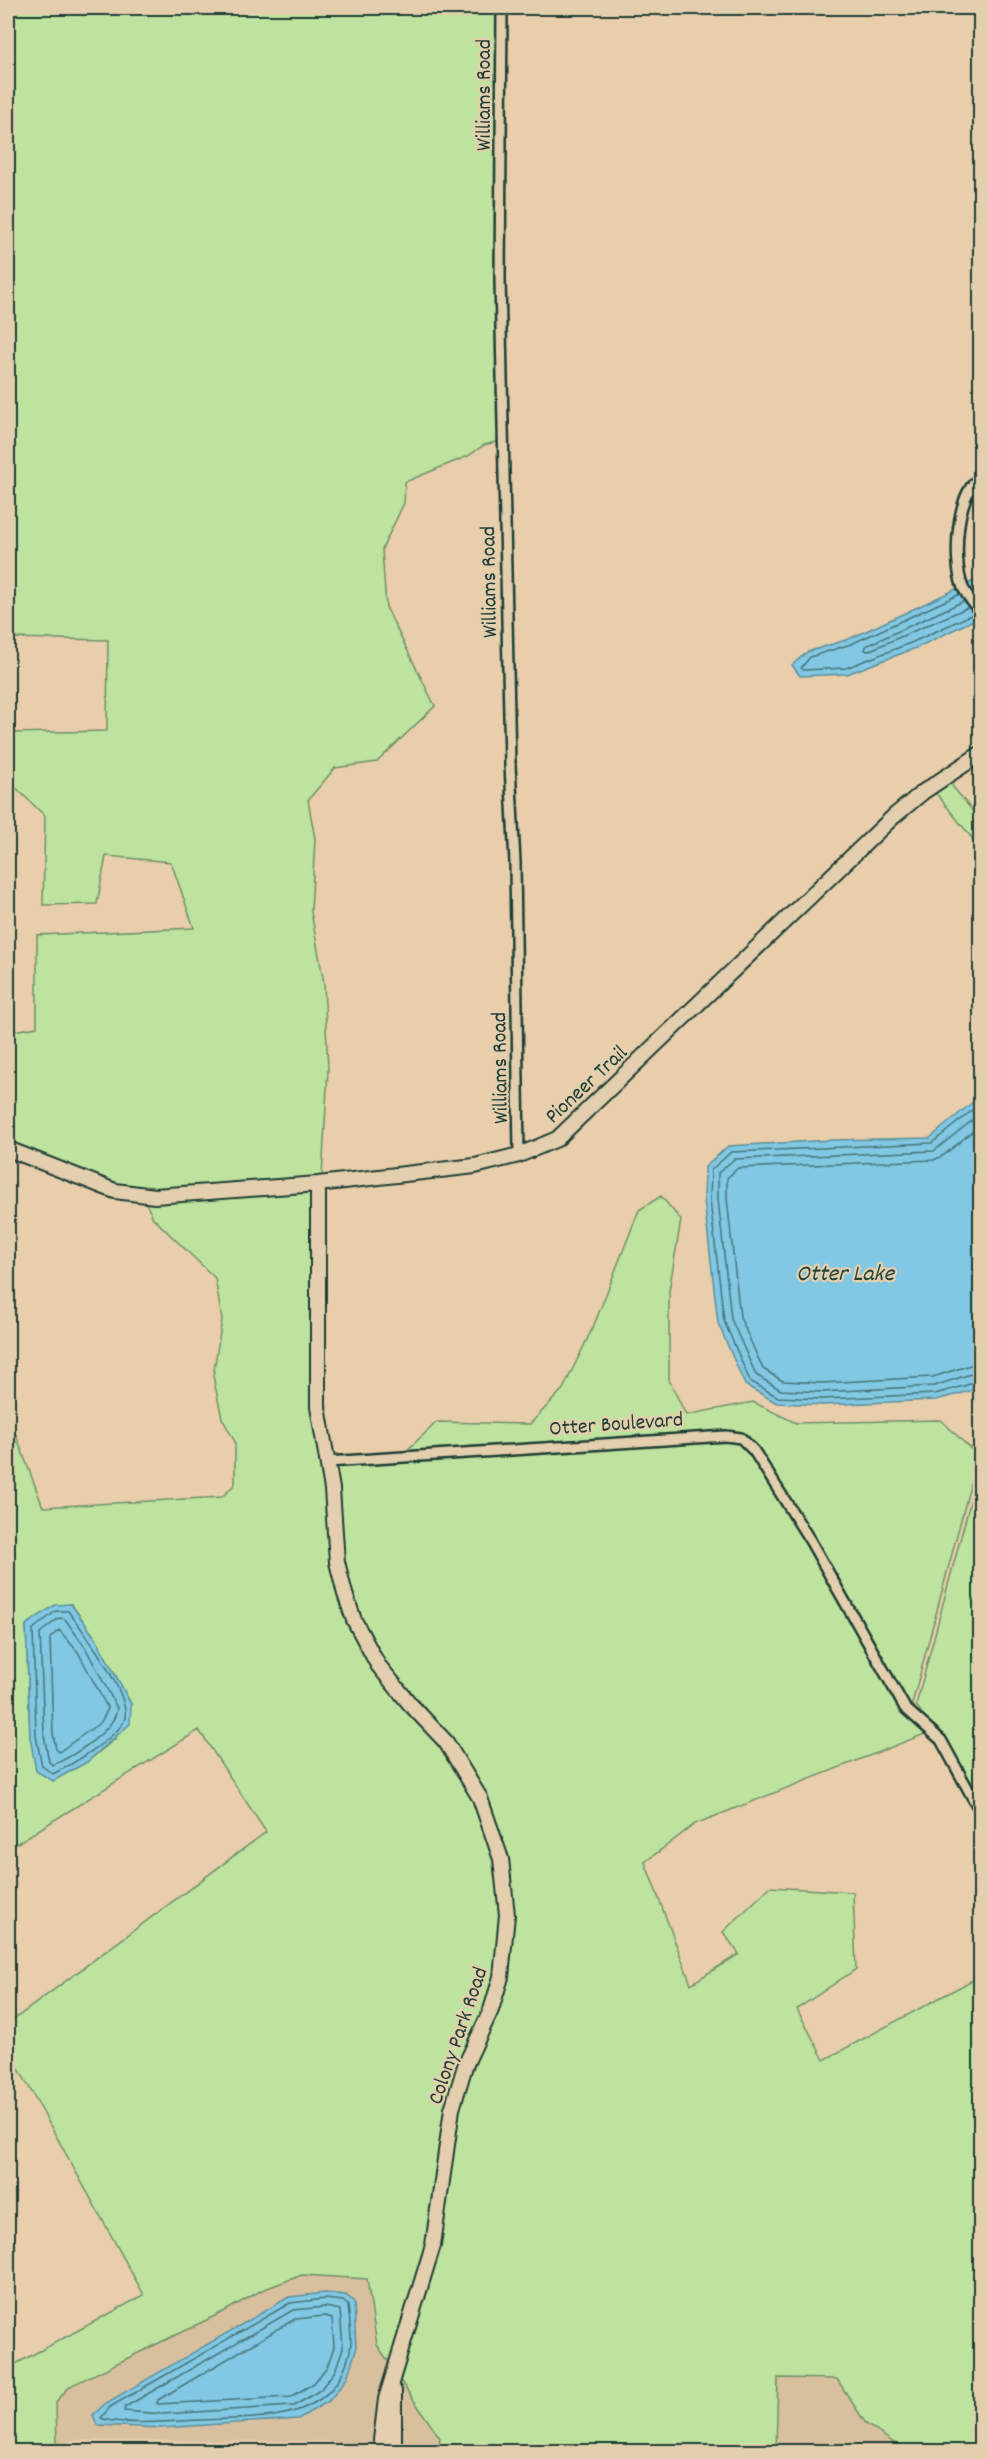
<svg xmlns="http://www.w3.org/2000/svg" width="988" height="2459" font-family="Dekko,sans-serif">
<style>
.built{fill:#d8bf9e;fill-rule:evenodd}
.green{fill:#bde39e;stroke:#6e9069;stroke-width:1.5;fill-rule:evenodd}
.water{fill:#82c7e3;stroke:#5a909d;stroke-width:1.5}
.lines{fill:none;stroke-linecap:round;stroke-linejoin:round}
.shore{stroke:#47747a;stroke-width:1.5}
.street-casing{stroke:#1f3d34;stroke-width:14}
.secondary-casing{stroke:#1f3d34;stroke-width:18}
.street{stroke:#e3cfad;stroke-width:9}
.secondary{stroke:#e3cfad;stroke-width:14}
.labels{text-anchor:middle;stroke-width:4.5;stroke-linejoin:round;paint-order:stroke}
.street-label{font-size:22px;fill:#1f3d34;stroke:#e3cfad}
.water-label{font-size:24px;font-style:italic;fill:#24443d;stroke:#e3cfad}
</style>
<rect width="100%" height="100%" fill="#e9ceab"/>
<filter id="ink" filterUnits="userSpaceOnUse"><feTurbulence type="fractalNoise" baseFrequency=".0167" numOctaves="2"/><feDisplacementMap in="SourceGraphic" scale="12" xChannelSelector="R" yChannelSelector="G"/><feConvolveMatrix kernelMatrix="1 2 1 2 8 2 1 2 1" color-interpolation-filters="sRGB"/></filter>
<g filter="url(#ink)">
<!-- built -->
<path class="built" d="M 302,2275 L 367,2279 L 377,2345 L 391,2365 L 379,2451 L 335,2451 L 327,2441 L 71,2440 L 67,2444 L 67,2451 L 57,2451 L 56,2402 L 70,2386 L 225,2311 L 262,2290 ZM 325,2293 L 346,2295 L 261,2423 L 162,2428 L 97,2425 L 106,2402 L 289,2297 Z
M 777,2378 L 837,2379 L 866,2424 L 906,2451 L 776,2452 Z
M 399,2379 L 440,2438 L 438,2451 L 397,2452 L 400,2442 Z
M 71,2446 L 327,2447 L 330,2451 L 71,2452 Z"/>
<!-- green -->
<path class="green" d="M 8,8 L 500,8 L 504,440 L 484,445 L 468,456 L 405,482 L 404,503 L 382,549 L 386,607 L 435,706 L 377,762 L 335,768 L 308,800 L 315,839 L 311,912 L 324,983 L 328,1070 L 322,1177 L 155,1190 L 117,1185 L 8,1142 L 8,1032 L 37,1027 L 37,935 L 194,928 L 171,862 L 106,856 L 97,904 L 43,905 L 45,816 L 8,780 L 8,733 L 107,731 L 108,640 L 8,638 Z
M 949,782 L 980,820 L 980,848 L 935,792 Z
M 313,1190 L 328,1536 L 331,1563 L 374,1669 L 406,1709 L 442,1746 L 476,1800 L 496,1860 L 501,1915 L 496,1976 L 486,2008 L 446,2107 L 428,2244 L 391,2365 L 377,2345 L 367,2279 L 302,2275 L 262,2290 L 225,2311 L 70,2386 L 56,2402 L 57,2451 L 8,2451 L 8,2368 L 144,2295 L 8,2049 L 8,2024 L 266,1832 L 199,1730 L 11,1847 L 8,1862 L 8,1414 L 43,1507 L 222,1497 L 235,1484 L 235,1442 L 222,1418 L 213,1376 L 222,1320 L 215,1278 L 153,1218 L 145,1201 ZM 71,1604 L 96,1639 L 131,1704 L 116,1738 L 87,1762 L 53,1781 L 30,1737 L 26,1625 Z
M 661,1196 L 681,1220 L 669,1291 L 669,1380 L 686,1415 L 753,1402 L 796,1423 L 941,1420 L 978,1456 L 912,1704 L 930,1732 L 695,1824 L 645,1862 L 691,1984 L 739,1954 L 723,1932 L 770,1887 L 853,1892 L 856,1969 L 797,2009 L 824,2060 L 980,1976 L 980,2451 L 906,2451 L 866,2424 L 837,2379 L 778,2378 L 776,2451 L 438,2451 L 440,2438 L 399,2379 L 438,2247 L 445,2213 L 453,2127 L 470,2069 L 496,2013 L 506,1979 L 512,1915 L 506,1857 L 485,1794 L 449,1737 L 413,1700 L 383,1662 L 359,1618 L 342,1561 L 330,1451 L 348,1458 L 404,1453 L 437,1422 L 530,1424 L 563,1389 L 594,1325 L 639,1210 Z
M 980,1465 L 980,1796 L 916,1705 Z"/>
<!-- water -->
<path class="water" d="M 980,578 L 980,617 L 916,648 L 847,674 L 800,676 L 792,665 L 807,652 L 849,639 Z
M 980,1096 L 980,1383 L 970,1391 L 936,1400 L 822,1405 L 777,1403 L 745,1385 L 718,1323 L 704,1200 L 705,1167 L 728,1146 L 831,1140 L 930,1138 Z
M 71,1604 L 96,1639 L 131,1704 L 130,1724 L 87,1762 L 53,1781 L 36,1771 L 30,1737 L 26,1625 L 55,1605 Z
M 325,2293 L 346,2295 L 354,2302 L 356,2350 L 347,2378 L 329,2401 L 298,2419 L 162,2428 L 97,2425 L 93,2415 L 106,2403 L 289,2297 Z"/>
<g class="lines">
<!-- shore -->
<path class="shore" d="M 960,594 L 851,644 L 810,657 L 801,668 L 804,670 L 846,668 L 913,642 L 973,614
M 964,601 L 866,646 L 865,650 L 868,651 L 969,607
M 980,1104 L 932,1143 L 731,1152 L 711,1170 L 710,1200 L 724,1321 L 750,1381 L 778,1397 L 822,1399 L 935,1394 L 967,1385 L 980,1378
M 980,1114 L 934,1151 L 734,1159 L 718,1173 L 718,1199 L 731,1319 L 756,1375 L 781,1390 L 822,1392 L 934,1386 L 980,1371
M 980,1125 L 944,1155 L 934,1160 L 738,1168 L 727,1178 L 727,1199 L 740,1317 L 763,1369 L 783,1381 L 822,1383 L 933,1377 L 980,1362
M 56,1611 L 68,1611 C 83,1630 134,1699 124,1721 C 115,1739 71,1765 53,1774 L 42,1766 L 36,1736 L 33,1629 Z
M 59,1618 L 65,1619 L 85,1647 L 117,1708 C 116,1730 73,1756 53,1765 L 49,1762 L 44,1735 L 40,1633 Z
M 59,1630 L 78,1652 L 108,1709 L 101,1722 L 59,1752 L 56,1749 L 53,1734 L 50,1638 Z
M 325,2299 L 343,2301 L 348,2305 C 349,2319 353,2338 350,2351 C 334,2426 257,2417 198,2420 C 176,2421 120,2426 101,2418 L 110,2407 L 290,2303 Z
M 325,2307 L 340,2310 L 343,2348 L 335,2371 L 320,2390 L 294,2406 L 162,2414 L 124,2411 L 125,2407 L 293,2310 Z
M 325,2316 L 332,2318 L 334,2347 L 327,2367 L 314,2383 L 291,2397 L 157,2404 L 158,2400 L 295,2319 Z"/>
<defs>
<path id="street" d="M 502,8 L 500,279 L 510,765 L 515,863 L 519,1155
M 980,478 C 956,493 953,560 962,585 C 965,595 975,604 980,613
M 327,1462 L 726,1436 L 741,1438 L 754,1451 L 811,1542 L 905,1708 L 941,1740 L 980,1811"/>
<path id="secondary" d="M 8,1149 L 115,1191 L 155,1196 L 318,1184 L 475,1166 L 519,1155 L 557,1139 L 893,817 L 923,792 L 980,754
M 318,1184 L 318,1407 L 332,1489 L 337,1562 L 345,1594 L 354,1620 L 378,1665 L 410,1704 L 446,1742 L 480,1798 L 501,1859 L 507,1915 L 501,1977 L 491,2010 L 465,2066 L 452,2109 L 433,2245 L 386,2399 L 381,2440 L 385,2452
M 392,2452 L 394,2442 L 394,2391"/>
</defs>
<!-- street casing -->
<use href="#street" class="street-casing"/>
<!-- secondary casing -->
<use href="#secondary" class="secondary-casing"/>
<!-- street -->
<use href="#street" class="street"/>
<!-- secondary -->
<use href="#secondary" class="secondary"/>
</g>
</g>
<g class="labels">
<!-- street labels -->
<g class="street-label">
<text transform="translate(482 95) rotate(-90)" y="8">Williams Road</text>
<text transform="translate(487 582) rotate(-91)" y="8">Williams Road</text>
<text transform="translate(498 1068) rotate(-91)" y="8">Williams Road</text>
<text transform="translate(585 1083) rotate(-43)" y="8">Pioneer Trail</text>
<text transform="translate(616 1422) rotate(-4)" y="8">Otter Boulevard</text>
<text transform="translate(456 2035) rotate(-71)" y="8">Colony Park Road</text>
</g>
<!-- water labels -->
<g class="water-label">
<text x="845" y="1280">Otter Lake</text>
</g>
</g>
<!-- margin -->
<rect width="988" height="2459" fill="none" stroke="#e3cfad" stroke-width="30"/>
<rect x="15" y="15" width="958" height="2429" fill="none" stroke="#1f3d34" stroke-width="2" filter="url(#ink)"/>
</svg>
